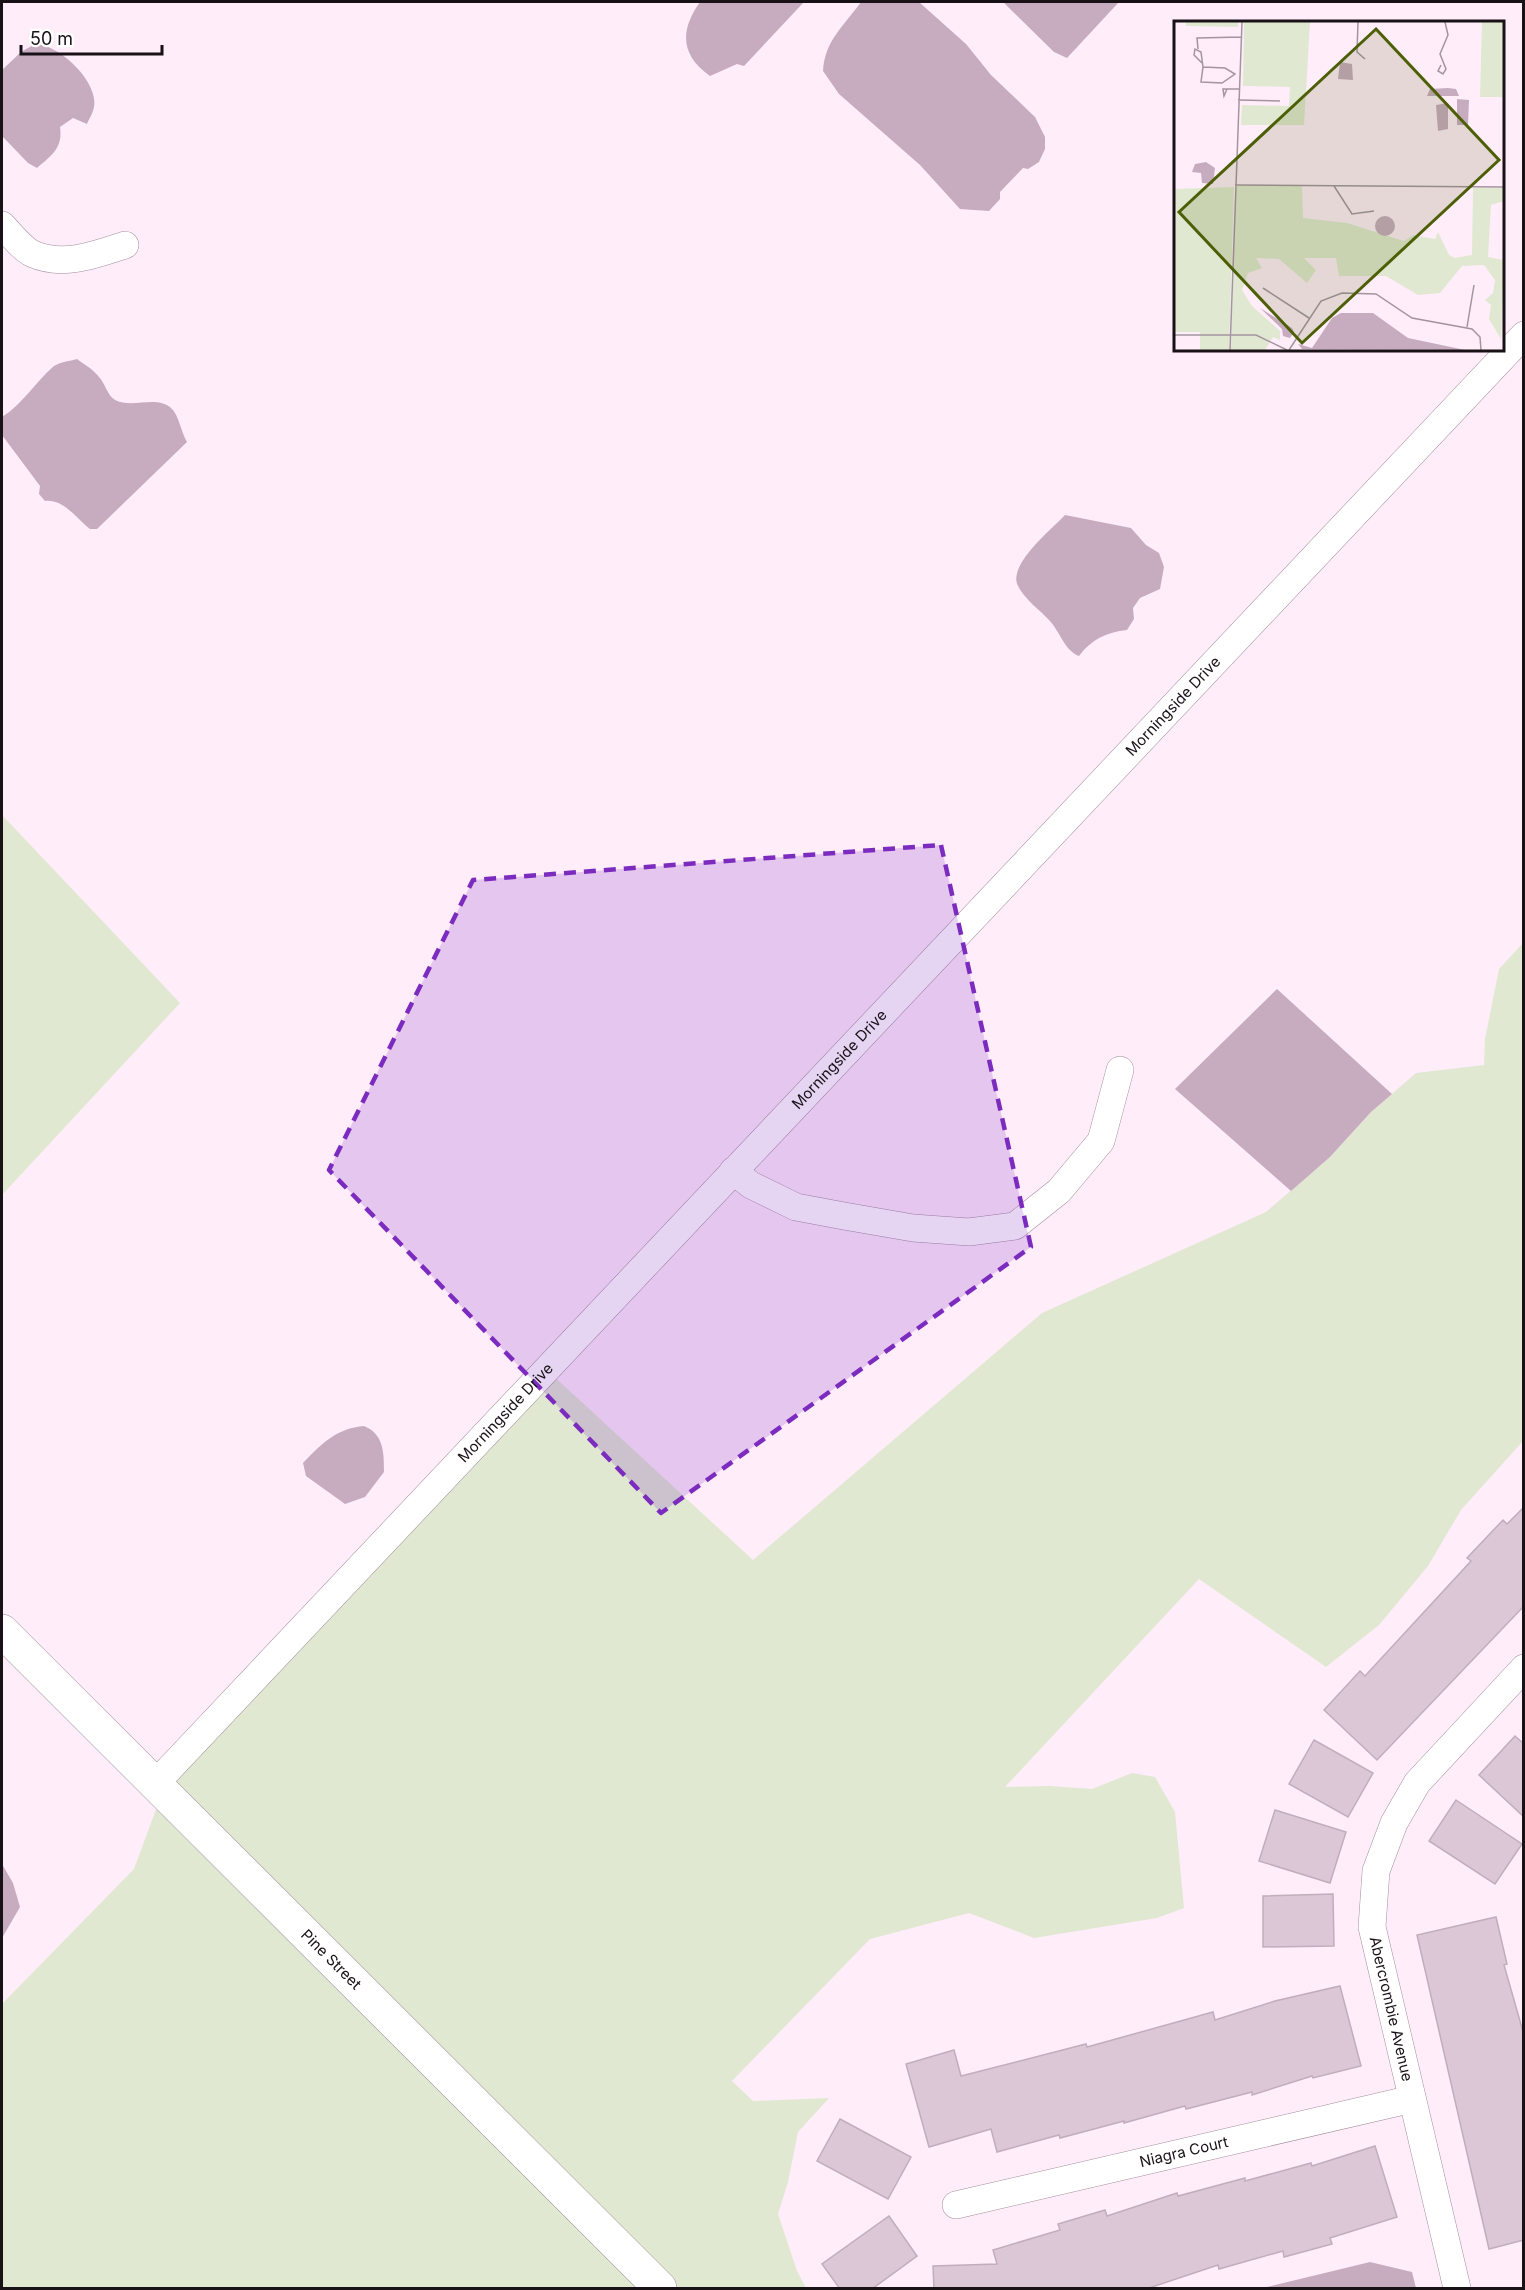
<svg xmlns="http://www.w3.org/2000/svg" width="1525" height="2290" font-family="Inter,sans-serif">
<style>
.green{fill:#e0e8d1}
.water{fill:#c7acc0}
.building{fill:#dcc7d6;stroke:#c2adbc;stroke-width:1.5}
.lines{fill:none;stroke-linecap:round;stroke-linejoin:round}
.minor-casing{stroke:#a38f9d;stroke-width:28}
.major-casing{stroke:#a38f9d;stroke-width:34}
.minor{stroke:#fff;stroke-width:27}
.major{stroke:#fff;stroke-width:33}
.marked{fill:#7b2cbf;fill-opacity:0.2;stroke:#7b2cbf;stroke-width:4.5;stroke-dasharray:12 8;stroke-linejoin:round}
.labels{text-anchor:middle;stroke-width:4.5;stroke-linejoin:round;paint-order:stroke}
.street-label{font-size:15px;fill:#181116;stroke:#fff}
.inset-road{fill:none;stroke:#a3959f;stroke-width:1.5}
.view{fill:#4d5f05;fill-opacity:0.15;stroke:#4d5f05;stroke-width:3}
.inset-edge{fill:none;stroke:#181116;stroke-width:3}
</style>
<rect width="100%" height="100%" fill="#ffedfa"/>
<!-- green -->
<path class="green" d="M 2,815 L 180,1003 L 2,1195 Z
M 1523,943 L 1523,1441 L 1461,1510 L 1428,1566 L 1379,1625 L 1326,1667 L 1199,1579 L 1005,1787 L 1050,1786 L 1092,1789 L 1132,1773 L 1155,1777 L 1175,1812 L 1184,1908 L 1157,1918 L 1034,1938 L 969,1913 L 870,1939 L 732,2081 L 753,2101 L 829,2098 L 798,2132 L 788,2182 L 778,2214 L 797,2271 L 806,2288 L 673,2288 L 169,1777 L 548,1371 L 753,1560 L 1042,1313 L 1266,1212 L 1330,1157 L 1371,1112 L 1416,1073 L 1484,1065 L 1485,1039 L 1499,969 Z
M 158,1804 L 646,2288 L 2,2288 L 2,2004 L 134,1869 Z"/>
<!-- water -->
<path class="water" d="M 700,2 L 804,2 L 744,66 L 737,64 L 710,76 C 680,55 680,30 700,2 Z
M 861,2 L 919,2 L 966,44 L 991,75 L 1035,117 L 1045,137 L 1045,149 L 1039,162 L 1028,169 L 1023,168 L 1000,192 L 1000,199 L 989,211 L 960,209 L 920,165 L 839,94 L 823,71 C 825,40 844,26 861,2 Z
M 1003,2 L 1119,2 L 1067,58 L 1054,52 Z
M 35,44 C 59,44 99,82 94,107 C 93,113 89,119 87,124 L 73,118 L 60,127 C 63,148 52,155 37,168 L 28,163 L 2,136 L 2,70 L 21,52 Z
M 77,359 C 85,365 93,369 99,377 C 105,383 107,395 115,400 C 132,409 156,395 171,408 C 179,415 181,432 187,442 L 97,529 L 90,529 C 77,519 64,499 45,501 L 39,494 L 40,486 L 2,435 L 2,417 C 23,404 35,382 54,366 C 60,362 70,361 77,359 Z
M 1065,515 L 1131,528 L 1146,545 L 1159,553 L 1164,567 L 1160,589 L 1140,598 L 1133,608 L 1134,619 L 1127,630 C 1106,632 1091,640 1079,656 C 1065,651 1060,632 1050,621 C 1040,610 1025,600 1018,586 C 1007,565 1052,529 1065,515 Z
M 1277,989 L 1392,1094 L 1371,1112 L 1330,1157 L 1291,1191 L 1175,1089 Z
M 364,1426 C 384,1434 384,1453 384,1472 L 365,1497 L 345,1504 L 306,1476 L 303,1463 C 321,1444 337,1428 364,1426 Z
M 2,1864 L 13,1883 L 20,1907 L 2,1938 Z
M 1370,2262 L 1412,2272 L 1416,2288 L 1263,2288 Z"/>
<!-- building -->
<path class="building" d="M 1524,1507 L 1524,1606 L 1377,1760 L 1324,1710 L 1360,1671 L 1365,1676 L 1471,1561 L 1467,1558 L 1503,1520 L 1507,1524 Z
M 1515,1736 L 1524,1744 L 1524,1817 L 1479,1775 Z
M 1314,1740 L 1373,1773 L 1348,1817 L 1289,1784 Z
M 1456,1800 L 1522,1844 L 1495,1884 L 1429,1841 Z
M 1275,1810 L 1346,1832 L 1330,1883 L 1259,1861 Z
M 1333,1894 L 1334,1946 L 1263,1947 L 1263,1896 Z
M 1496,1917 L 1507,1964 L 1504,1965 L 1524,2035 L 1524,2240 L 1489,2249 L 1417,1935 Z
M 1340,1986 L 1361,2066 L 1313,2078 L 1312,2076 L 1252,2095 L 1252,2092 L 1186,2109 L 1185,2106 L 1124,2123 L 1124,2121 L 1060,2138 L 1059,2135 L 997,2152 L 991,2129 L 929,2147 L 906,2064 L 954,2050 L 961,2076 L 1086,2044 L 1087,2047 L 1213,2012 L 1215,2020 L 1275,2001 Z
M 840,2119 L 911,2157 L 888,2199 L 817,2161 Z
M 1375,2146 L 1397,2217 L 1330,2238 L 1332,2244 L 1284,2257 L 1283,2251 L 1219,2269 L 1218,2265 L 1146,2289 L 934,2289 L 933,2266 L 997,2264 L 993,2250 L 1060,2230 L 1058,2224 L 1105,2210 L 1107,2216 L 1177,2193 L 1178,2196 L 1245,2178 L 1245,2181 L 1311,2163 L 1312,2166 Z
M 889,2216 L 917,2256 L 872,2289 L 840,2289 L 822,2264 Z"/>
<g class="lines">
<defs>
<g id="minor">
<path d="M 2,225 C 10,233 22,249 33,254 C 63,267 95,255 125,245"/>
<path d="M 733,1171 L 751,1185 L 796,1207 L 844,1216 L 913,1228 L 969,1232 L 1015,1226 L 1059,1191 L 1101,1141 L 1120,1070"/>
<path id="s1" d="M 154,1785 L 1524,335"/>
<path id="s2" d="M 956,2205 L 1412,2099"/>
<path d="M 1457,2288 L 1372,1927 L 1376,1871 L 1394,1823 L 1417,1783 L 1524,1668"/>
</g>
<g id="major">
<path id="s3" d="M 2,1631 L 660,2288"/>
</g>
</defs>
<!-- minor casing -->
<use href="#minor" class="minor-casing"/>
<!-- major casing -->
<use href="#major" class="major-casing"/>
<!-- minor -->
<use href="#minor" class="minor"/>
<!-- major -->
<use href="#major" class="major"/>
</g>
<!-- marked area -->
<path class="marked" d="M 941,845 L 1031,1247 L 661,1513 L 329,1170 L 473,880 Z"/>
<g class="labels">
<!-- street labels -->
<g class="street-label">
<text dy="5" stroke="none"><textPath href="#s1" startOffset="1484">Morningside Drive</textPath></text>
<text dy="5" stroke="none"><textPath href="#s1" startOffset="998">Morningside Drive</textPath></text>
<text dy="5" stroke="none"><textPath href="#s1" startOffset="512">Morningside Drive</textPath></text>
<text dy="5" stroke="none"><textPath href="#s3" startOffset="465">Pine Street</textPath></text>
<text transform="translate(1391 2009) rotate(77)" y="5">Abercrombie Avenue</text>
<text dy="5" stroke="none"><textPath href="#s2" startOffset="234">Niagra Court</textPath></text>
</g>
</g>
<!-- overview -->
<g transform="translate(1174 21)">
<rect width="330" height="330" fill="#ffedfa"/>
<path d="M 12,1 L 64,1 L 64,6 L 12,5 ZM 70,1 L 136,1 L 130,104 L 67,104 L 68,84 L 115,85 L 116,66 L 69,65 ZM 308,1 L 330,1 L 330,76 L 306,76 ZM 62,165 L 128,165 L 129,197 L 173,202 L 230,220 L 239,214 L 261,218 L 264,211 L 275,234 L 281,237 L 298,234 L 299,167 L 330,167 L 330,180 L 317,184 L 314,236 L 330,239 L 327,318 L 315,298 L 317,284 L 311,279 L 319,272 L 321,259 L 310,244 L 288,245 L 266,272 L 244,274 L 212,255 L 165,255 L 162,237 L 130,237 L 142,249 L 133,262 L 105,238 L 82,237 L 88,247 L 74,252 L 68,269 L 78,285 L 106,310 L 106,319 L 99,316 L 91,329 L 57,329 ZM 60,166 L 55,329 L 26,329 L 26,311 L 0,311 L 0,168 Z" fill="#e0e8d1"/>
<path d="M 166,41 L 178,43 L 179,59 L 164,58 ZM 274,67 L 282,68 L 285,75 L 253,75 L 256,68 ZM 283,78 L 295,79 L 294,104 L 283,104 ZM 274,82 L 274,108 L 264,110 L 262,84 ZM 32,141 L 41,147 L 39,163 L 28,162 L 27,152 L 18,151 L 21,143 ZM201 205a10 10 0 1 1 20 0a10 10 0 1 1-20 0ZM 86,287 L 118,307 L 120,311 L 116,317 L 109,315 L 108,308 ZM 167,292 L 199,292 L 234,317 L 291,329 L 128,328 L 124,323 L 138,327 L 158,297 Z" fill="#c7acc0"/>
<path class="inset-road" d="M 184,1 L 183,31 L 191,38M 24,28 L 23,17 L 67,16M 28,42 L 20,34 L 21,28 L 27,31 L 29,46 L 27,61 L 48,62 L 61,53 L 51,47 L 29,46M 267,44 L 264,50 L 269,53 L 272,48 L 266,33 L 274,14 L 271,1M 53,68 L 50,75 L 49,68 L 65,68M 64,79 L 106,80M 61,164 L 330,166M 160,165 L 178,193 L 200,190M 89,267 L 135,297M 293,306 L 300,264M 0,314 L 82,314 L 113,329M 56,329 L 68,1M 115,329 L 147,280 L 168,272 L 202,273 L 238,297 L 298,308 L 306,316 L 307,329"/>
<path class="view" d="M 202,8 L 325,139 L 128,322 L 5,191 Z"/>
<rect width="330" height="330" class="inset-edge"/>
</g>
<!-- border -->
<rect width="1525" height="2290" fill="none" stroke="#181116" stroke-width="6"/>
<!-- scale -->
<path d="M21 45v9h141v-9" fill="none" stroke="#181116" stroke-width="3"/>
<text x="30" y="45" font-size="18" fill="#181116" stroke="#ffffff" stroke-width="4.5" paint-order="stroke">50 m</text>
</svg>
